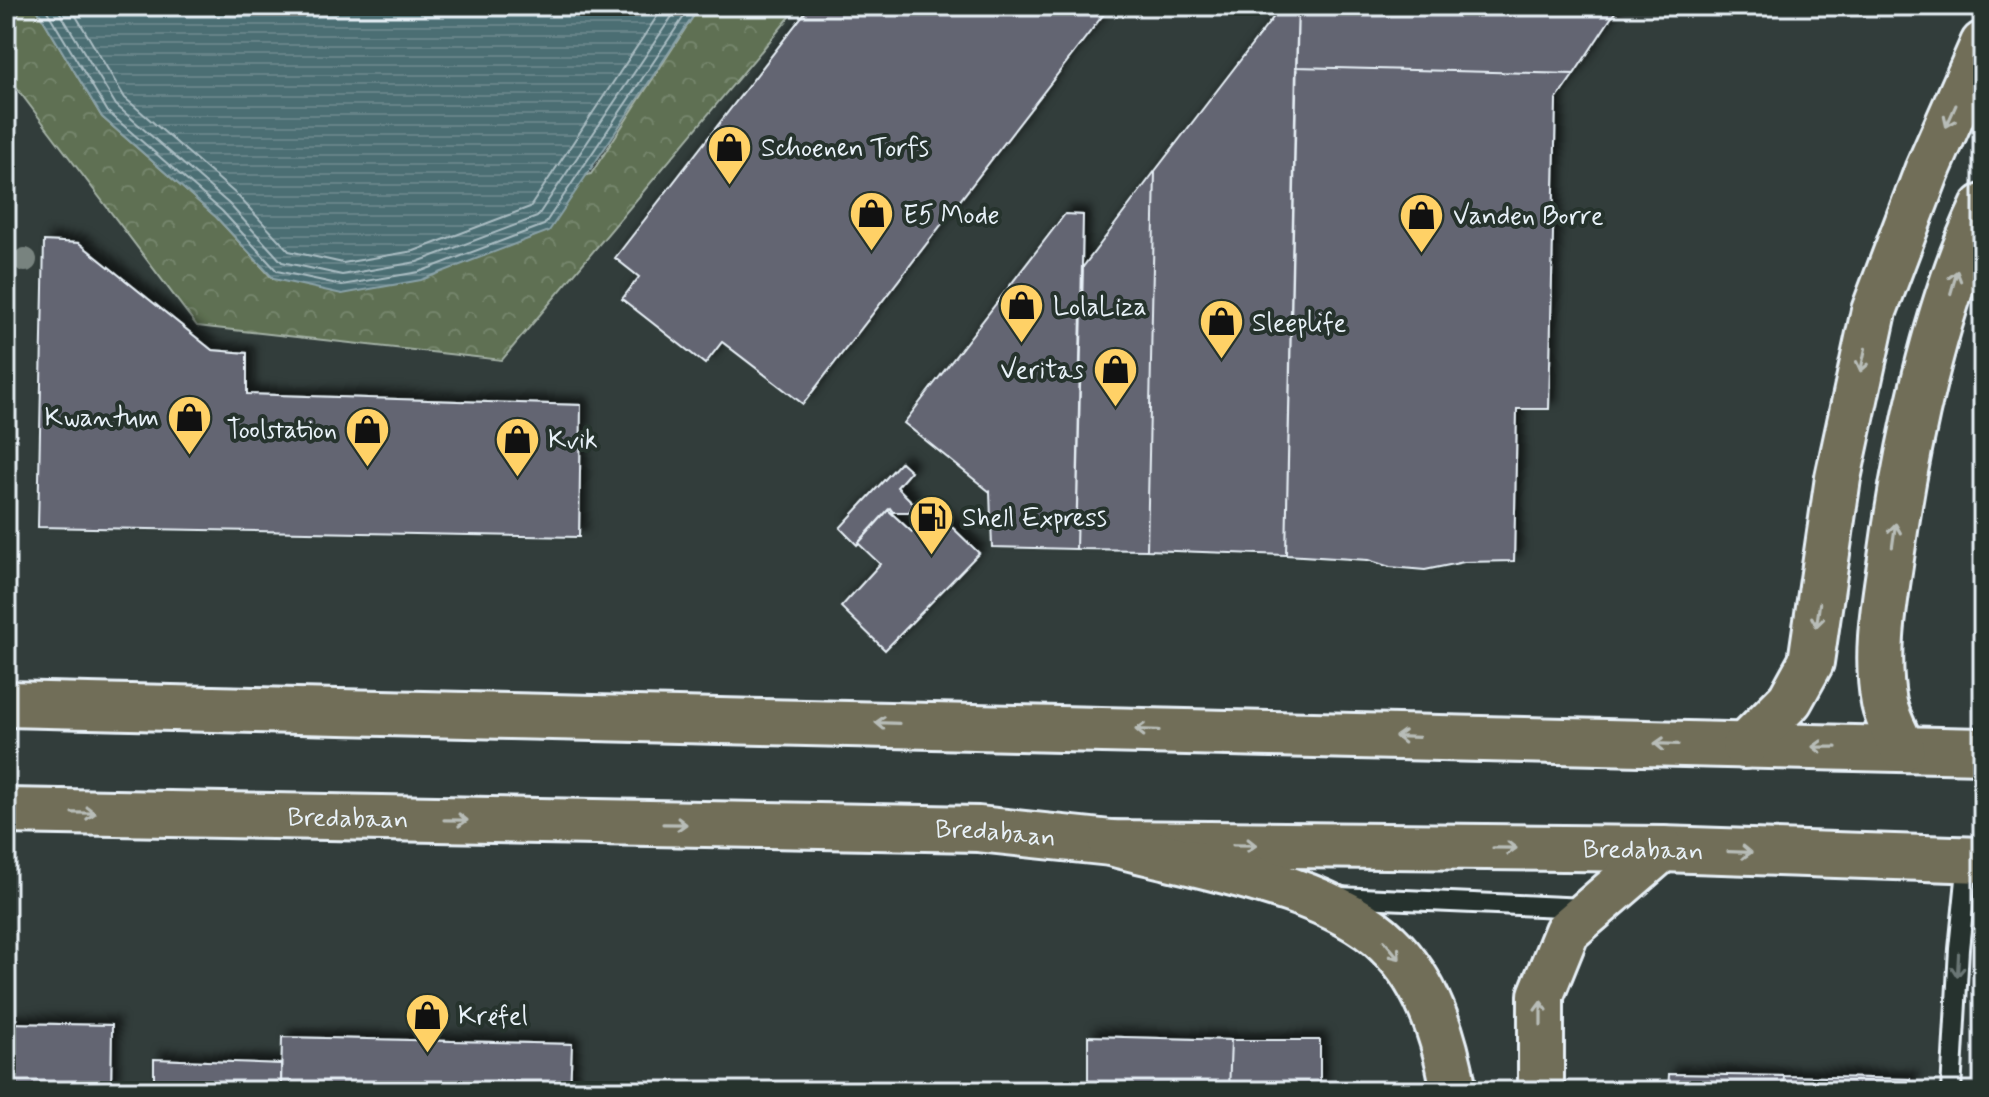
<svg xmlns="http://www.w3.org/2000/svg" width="1989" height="1097" font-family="Mynerve,sans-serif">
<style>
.grass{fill:url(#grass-tufts);stroke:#a3b0a5;stroke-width:2}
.forest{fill:url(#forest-crowns);stroke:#a3b0a5;stroke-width:2}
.water{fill:url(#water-rules);stroke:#8aa2a8;stroke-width:2}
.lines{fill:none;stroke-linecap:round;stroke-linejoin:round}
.shore{stroke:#aabdc3;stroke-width:2}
.building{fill:#646572;stroke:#e8f1f8;stroke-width:2;filter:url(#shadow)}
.service-casing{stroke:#e8f1f8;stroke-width:24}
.primary-casing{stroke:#e8f1f8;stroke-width:50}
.motorway-casing{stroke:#e8f1f8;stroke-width:50}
.service{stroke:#26332d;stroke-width:18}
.primary{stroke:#716e59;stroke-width:44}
.motorway{stroke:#716e59;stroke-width:44}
.tree{fill:#78837f}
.oneway{stroke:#b8bdb8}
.oneway2{stroke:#6a7674}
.labels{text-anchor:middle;stroke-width:8;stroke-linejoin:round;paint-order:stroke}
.poi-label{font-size:26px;fill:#e8f1f8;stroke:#26332d;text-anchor:start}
.street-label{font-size:26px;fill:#e8f1f8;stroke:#26332d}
</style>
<defs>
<pattern id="grass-tufts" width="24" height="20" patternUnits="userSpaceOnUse" patternTransform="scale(2)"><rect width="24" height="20" fill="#5e7052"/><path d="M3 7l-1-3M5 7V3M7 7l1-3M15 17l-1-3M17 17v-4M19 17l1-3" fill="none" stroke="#75856c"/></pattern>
<pattern id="forest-crowns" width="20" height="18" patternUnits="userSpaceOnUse" patternTransform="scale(2)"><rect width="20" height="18" fill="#5e7052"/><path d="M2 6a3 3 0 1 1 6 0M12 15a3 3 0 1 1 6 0" fill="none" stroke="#75856c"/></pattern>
<pattern id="water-rules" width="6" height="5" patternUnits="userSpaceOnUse" patternTransform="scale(2)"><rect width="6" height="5" fill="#4c6e73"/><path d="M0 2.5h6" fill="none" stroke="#668388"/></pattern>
<filter id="shadow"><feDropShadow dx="7" dy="-7" stdDeviation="4" flood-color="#0009"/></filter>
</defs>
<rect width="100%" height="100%" fill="#323d3b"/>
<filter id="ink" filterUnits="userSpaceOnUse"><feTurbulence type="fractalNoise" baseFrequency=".0125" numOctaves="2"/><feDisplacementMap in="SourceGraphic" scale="16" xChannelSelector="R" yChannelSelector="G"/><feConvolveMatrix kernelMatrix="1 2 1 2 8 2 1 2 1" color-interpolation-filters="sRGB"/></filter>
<g filter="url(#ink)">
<!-- grass -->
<path class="grass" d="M 1376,1084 L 1420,1086 L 1420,1091 L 1375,1091 Z"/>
<!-- forest -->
<path class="forest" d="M 6,6 L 35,6 L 102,117 L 216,217 L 273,279 L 591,174 L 700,6 L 799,6 L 502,360 L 197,326 L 6,74 Z"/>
<!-- water -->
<path class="water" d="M 35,6 L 700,6 L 549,231 L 421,280 L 342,294 L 274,279 L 216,217 L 102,117 Z"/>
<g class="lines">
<!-- shore -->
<path class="shore" d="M 44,6 L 108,112 L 222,211 L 277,271 L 342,285 L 419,272 L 544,225 L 691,6
M 56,6 L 116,105 L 229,204 L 282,262 L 342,275 L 417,262 L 537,217 L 679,6
M 70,6 L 125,98 L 237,195 L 289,251 L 343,263 L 414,251 L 530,207 L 664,6"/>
</g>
<!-- building -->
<path class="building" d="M 810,6 L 1110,6 L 803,404 L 722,342 L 705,364 L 622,299 L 639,277 L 615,258 Z
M 1282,6 L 1298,6 L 1286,555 L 1147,550 L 1155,171 Z
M 1298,6 L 1619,6 L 1574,74 L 1296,67 Z
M 1296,67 L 1574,74 L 1556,100 L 1549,409 L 1517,409 L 1514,561 L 1464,562 L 1425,570 L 1390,567 L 1368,560 L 1286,555 Z
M 1155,171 L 1147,550 L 1076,549 L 1083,267 Z
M 1065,214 L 1083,215 L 1076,549 L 992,547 L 990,492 L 904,423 Z
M 44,241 L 79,243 L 212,350 L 247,353 L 247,394 L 581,405 L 579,537 L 38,527 Z
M 901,462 L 911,471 L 897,487 L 914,504 L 909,512 L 893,512 L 890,508 L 857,545 L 840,528 Z
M 933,509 L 979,553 L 885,650 L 841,607 L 880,564 L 858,543 L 888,510 L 912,532 Z
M 6,1023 L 112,1025 L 111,1091 L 6,1091 Z
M 1088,1036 L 1231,1040 L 1229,1091 L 1088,1091 Z
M 282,1037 L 572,1044 L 570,1091 L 281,1091 Z
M 1231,1040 L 1320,1040 L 1320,1091 L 1229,1091 Z
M 154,1059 L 281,1064 L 281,1091 L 154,1091 Z
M 1669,1074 L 1784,1076 L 1783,1091 L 1668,1091 Z
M 1784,1076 L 1910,1079 L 1910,1091 L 1783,1091 Z"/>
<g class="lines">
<defs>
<path id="service" d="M 1338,897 L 1585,908
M 1951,1091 L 1959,949 L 1968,860"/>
<g id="primary">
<path d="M 6,704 L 1983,751"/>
<path id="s1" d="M 6,811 L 978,829 L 1111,843 L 1662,849 L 1983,860"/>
</g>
<path id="motorway" d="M 1744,746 L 1790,700 L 1811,662 L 1838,478 L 1874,311 L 1927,171 L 1983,44
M 1902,748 C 1896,734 1887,718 1884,703 C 1875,654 1884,606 1891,558 C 1906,448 1935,307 1983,207
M 1111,843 C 1191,865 1329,885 1388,944 C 1428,982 1445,1039 1454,1091
M 1541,1091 L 1541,995 L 1567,931 L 1662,849"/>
</defs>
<!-- service casing -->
<use href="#service" class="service-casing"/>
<!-- primary casing -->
<use href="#primary" class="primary-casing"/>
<!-- motorway casing -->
<use href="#motorway" class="motorway-casing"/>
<!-- service -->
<use href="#service" class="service"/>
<!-- primary -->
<use href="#primary" class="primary"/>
<!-- motorway -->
<use href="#motorway" class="motorway"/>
</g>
<!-- trees -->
<circle class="tree" cx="25" cy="260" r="12"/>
<!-- one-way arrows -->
<defs><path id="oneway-shaft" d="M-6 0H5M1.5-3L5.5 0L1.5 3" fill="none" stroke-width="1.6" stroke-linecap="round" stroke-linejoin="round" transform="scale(2)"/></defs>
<g class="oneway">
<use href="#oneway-shaft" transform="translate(1951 116) rotate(114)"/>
<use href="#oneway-shaft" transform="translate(1954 282) rotate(-74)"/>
<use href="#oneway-shaft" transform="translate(1863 360) rotate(102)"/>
<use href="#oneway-shaft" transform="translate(1894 535) rotate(-82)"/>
<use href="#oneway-shaft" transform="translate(1818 615) rotate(98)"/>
<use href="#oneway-shaft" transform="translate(887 723) rotate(-178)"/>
<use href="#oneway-shaft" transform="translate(1147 730) rotate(-178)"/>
<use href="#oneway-shaft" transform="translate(1407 737) rotate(-178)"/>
<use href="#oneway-shaft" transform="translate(1666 744) rotate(-178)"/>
<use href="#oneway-shaft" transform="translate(1824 747) rotate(-179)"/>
<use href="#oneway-shaft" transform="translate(84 813) rotate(1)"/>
<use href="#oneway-shaft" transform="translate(456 820) rotate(1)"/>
<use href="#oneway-shaft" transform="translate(675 824) rotate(1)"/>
<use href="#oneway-shaft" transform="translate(1245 845) rotate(1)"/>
<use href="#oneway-shaft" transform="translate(1505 848) rotate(1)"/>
<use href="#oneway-shaft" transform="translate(1740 852) rotate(2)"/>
<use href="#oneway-shaft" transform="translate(1392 950) rotate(50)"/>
<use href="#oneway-shaft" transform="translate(1541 1013) rotate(-90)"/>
</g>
<use class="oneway2" href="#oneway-shaft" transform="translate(1958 965) rotate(93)"/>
</g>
<!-- icons -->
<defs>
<symbol id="shop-pin" viewBox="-11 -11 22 30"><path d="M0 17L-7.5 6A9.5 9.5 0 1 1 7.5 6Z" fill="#ffd166" stroke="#26332d"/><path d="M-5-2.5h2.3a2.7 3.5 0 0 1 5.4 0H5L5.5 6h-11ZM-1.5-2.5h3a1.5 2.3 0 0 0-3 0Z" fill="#111"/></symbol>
<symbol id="fuel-pin" viewBox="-11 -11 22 30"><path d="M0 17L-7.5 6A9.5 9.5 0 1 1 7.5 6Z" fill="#ffd166" stroke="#26332d"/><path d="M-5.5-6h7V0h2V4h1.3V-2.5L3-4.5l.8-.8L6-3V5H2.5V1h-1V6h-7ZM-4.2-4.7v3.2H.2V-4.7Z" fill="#111"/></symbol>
</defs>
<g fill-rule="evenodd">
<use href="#shop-pin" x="704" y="122" width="51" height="69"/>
<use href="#shop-pin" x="846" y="188" width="51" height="69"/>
<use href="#shop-pin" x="1396" y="190" width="51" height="69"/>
<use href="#shop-pin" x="996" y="280" width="51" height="69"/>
<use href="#shop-pin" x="1196" y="296" width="51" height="69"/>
<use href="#shop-pin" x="1090" y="344" width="51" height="69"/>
<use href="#shop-pin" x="164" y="392" width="51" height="69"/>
<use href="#shop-pin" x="342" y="404" width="51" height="69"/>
<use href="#shop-pin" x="492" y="414" width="51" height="69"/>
<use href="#fuel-pin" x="906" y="492" width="51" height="69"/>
<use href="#shop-pin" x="402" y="990" width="51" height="69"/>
</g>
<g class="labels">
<!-- poi labels -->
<g class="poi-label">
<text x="761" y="156">Schoenen Torfs</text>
<text x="903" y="223">E5 Mode</text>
<text x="1453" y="224">Vanden Borre</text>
<text x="1053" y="315">LolaLiza</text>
<text x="1252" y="331">Sleeplife</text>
<text x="1084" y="378" text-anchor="end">Veritas</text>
<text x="159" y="426" text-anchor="end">Kwantum</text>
<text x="337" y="438" text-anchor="end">Toolstation</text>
<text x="548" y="448">Kvik</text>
<text x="962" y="526">Shell Express</text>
<text x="458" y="1024">Krëfel</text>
</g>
<!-- street labels -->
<g class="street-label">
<text dy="9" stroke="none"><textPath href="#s1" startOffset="342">Bredabaan</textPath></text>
<text dy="9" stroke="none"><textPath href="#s1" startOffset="990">Bredabaan</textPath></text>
<text dy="9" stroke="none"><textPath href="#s1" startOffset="1638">Bredabaan</textPath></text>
</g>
</g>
<!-- margin -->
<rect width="1989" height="1097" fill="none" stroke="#26332d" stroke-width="32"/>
<rect x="16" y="16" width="1957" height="1065" fill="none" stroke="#e8f1f8" stroke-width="3" filter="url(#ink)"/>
</svg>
